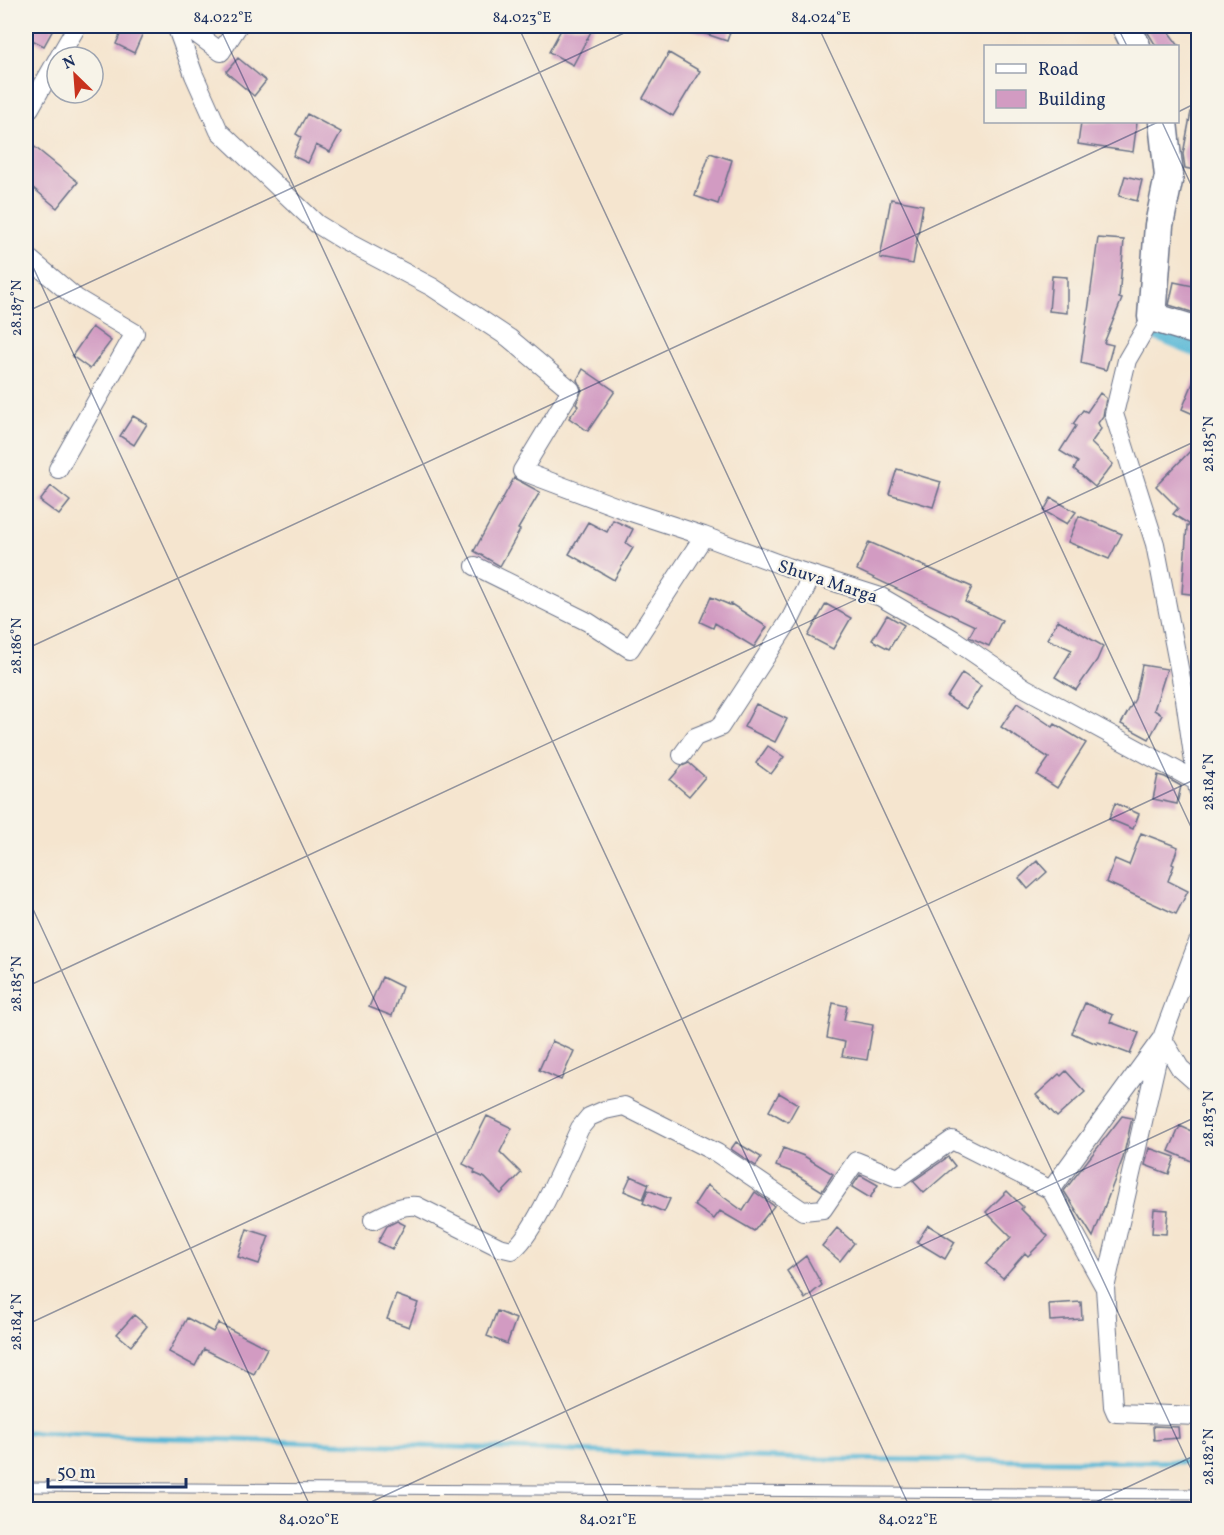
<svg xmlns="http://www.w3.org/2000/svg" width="1224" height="1535" font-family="Vollkorn,serif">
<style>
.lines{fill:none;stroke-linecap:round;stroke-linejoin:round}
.stream{stroke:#57b7d6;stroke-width:5}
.canal{stroke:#57b7d6;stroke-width:20}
.building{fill:#d29bc2}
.service-casing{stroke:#676f86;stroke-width:11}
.minor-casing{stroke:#676f86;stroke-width:20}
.primary-casing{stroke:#676f86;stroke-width:31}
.service{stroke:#fff;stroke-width:9}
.minor{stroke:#fff;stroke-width:18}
.primary{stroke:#fff;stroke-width:28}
.ticks{fill:none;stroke:#1b2f5e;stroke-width:1.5;stroke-opacity:0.45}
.labels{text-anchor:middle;stroke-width:4.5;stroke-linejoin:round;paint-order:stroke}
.street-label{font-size:18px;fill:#1b2f5e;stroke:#f7f3e8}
.neatline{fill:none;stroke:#1b2f5e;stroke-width:2}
.ticks-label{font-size:15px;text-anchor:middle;fill:#1b2f5e}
</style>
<rect width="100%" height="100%" fill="#f7f3e8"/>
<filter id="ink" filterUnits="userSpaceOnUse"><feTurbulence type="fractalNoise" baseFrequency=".0167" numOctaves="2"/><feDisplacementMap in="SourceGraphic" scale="12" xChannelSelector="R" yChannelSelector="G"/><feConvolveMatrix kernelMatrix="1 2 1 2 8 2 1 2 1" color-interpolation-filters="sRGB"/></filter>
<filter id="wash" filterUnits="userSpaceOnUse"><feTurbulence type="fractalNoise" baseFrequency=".008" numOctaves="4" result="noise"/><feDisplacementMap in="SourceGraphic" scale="24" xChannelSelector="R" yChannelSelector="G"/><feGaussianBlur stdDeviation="1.35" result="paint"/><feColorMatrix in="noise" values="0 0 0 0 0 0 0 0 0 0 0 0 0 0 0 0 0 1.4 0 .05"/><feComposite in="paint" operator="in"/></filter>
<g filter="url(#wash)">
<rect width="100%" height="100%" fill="#f5e5cf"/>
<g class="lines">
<!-- stream -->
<path class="stream" d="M 26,1433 L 813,1459 L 1198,1462"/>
<!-- canal -->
<path class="canal" d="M 1155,330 L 1198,348"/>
</g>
<g id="blocks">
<!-- building -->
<path class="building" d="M 26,26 L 55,26 L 44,46 L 26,37 Z
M 124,26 L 146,26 L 134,53 L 116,44 Z
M 563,26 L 594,26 L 573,65 L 549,52 Z
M 688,26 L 732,26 L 727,41 L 688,28 Z
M 1154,26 L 1164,26 L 1179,46 L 1156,46 L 1147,31 Z
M 669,53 L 700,71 L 673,116 L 643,98 Z
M 238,58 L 266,81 L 254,96 L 226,72 Z
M 1191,112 L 1198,112 L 1198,166 L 1196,165 L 1195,170 L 1185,168 L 1183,154 Z
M 307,114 L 341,132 L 330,152 L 316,145 L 308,163 L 293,156 L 301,137 L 296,134 Z
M 1081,122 L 1137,122 L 1133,152 L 1078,144 Z
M 26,140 L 78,182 L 57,208 L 26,182 Z
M 710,153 L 732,160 L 718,204 L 695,196 Z
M 1125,176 L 1142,180 L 1137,201 L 1119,196 Z
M 891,199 L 923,205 L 913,264 L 880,258 Z
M 1098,238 L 1124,240 L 1119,298 L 1122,299 L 1104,343 L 1113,345 L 1106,370 L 1081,363 Z
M 1052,276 L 1067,277 L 1067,313 L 1049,311 Z
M 1174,282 L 1198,287 L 1198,314 L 1169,305 Z
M 92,327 L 111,341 L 90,369 L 72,356 Z
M 583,369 L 615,391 L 588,431 L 569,418 L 578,406 L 576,404 L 582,390 L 577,380 Z
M 1198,371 L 1198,416 L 1182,409 Z
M 1100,393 L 1106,398 L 1103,416 L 1098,423 L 1101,429 L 1091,443 L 1113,464 L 1095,487 L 1074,469 L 1078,462 L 1060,451 L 1076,426 L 1073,424 L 1083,410 L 1087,412 Z
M 133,416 L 147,424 L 134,445 L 120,436 Z
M 1198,443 L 1198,595 L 1182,593 L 1187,526 L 1192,526 L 1173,514 L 1178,508 L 1156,486 Z
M 897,469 L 941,482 L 933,507 L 889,494 Z
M 514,478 L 540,492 L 518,529 L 520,530 L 500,566 L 474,551 Z
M 51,486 L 70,501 L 59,515 L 40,501 Z
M 1051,498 L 1076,512 L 1067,524 L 1044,511 Z
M 1079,516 L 1122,534 L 1109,559 L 1068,542 Z
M 613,520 L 633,529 L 626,543 L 633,548 L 614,580 L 569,554 L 588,522 L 607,532 Z
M 869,542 L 972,587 L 965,602 L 1002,620 L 989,646 L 969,637 L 975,626 L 857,570 Z
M 711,597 L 730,605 L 731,604 L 767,627 L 754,647 L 715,623 L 713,628 L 700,622 Z
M 826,604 L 851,618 L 833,649 L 808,636 Z
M 887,615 L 904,625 L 889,649 L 872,640 Z
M 1058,620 L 1103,646 L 1097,660 L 1076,690 L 1055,677 L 1072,650 L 1047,639 Z
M 1142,665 L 1167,669 L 1154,710 L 1162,715 L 1149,739 L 1121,724 L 1135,699 Z
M 962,673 L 981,686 L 966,709 L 947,697 Z
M 1017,703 L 1053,727 L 1055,724 L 1086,743 L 1057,788 L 1037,775 L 1049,758 L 1001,727 Z
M 756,704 L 787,719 L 775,742 L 744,727 Z
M 768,746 L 784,757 L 771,774 L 756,763 Z
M 689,763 L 705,777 L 689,796 L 670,780 L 682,766 Z
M 1158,775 L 1165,777 L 1181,786 L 1177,804 L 1153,799 Z
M 1115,803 L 1139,814 L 1133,829 L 1109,819 Z
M 1141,833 L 1178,847 L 1172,864 L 1174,865 L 1168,881 L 1188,891 L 1176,914 L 1106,882 L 1115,859 L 1129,865 Z
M 1037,861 L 1047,872 L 1028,889 L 1019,878 Z
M 382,977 L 402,987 L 392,1016 L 369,1007 Z
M 833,1003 L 847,1006 L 844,1020 L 873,1025 L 867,1060 L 842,1056 L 845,1042 L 827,1038 Z
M 1085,1003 L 1113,1015 L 1110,1022 L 1139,1033 L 1130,1054 L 1098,1042 L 1097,1044 L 1072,1033 Z
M 552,1041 L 574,1051 L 561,1080 L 539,1070 Z
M 1066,1071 L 1085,1092 L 1057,1117 L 1036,1095 L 1059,1074 L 1061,1076 Z
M 779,1093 L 798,1104 L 788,1122 L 769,1111 Z
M 487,1116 L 512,1128 L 500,1152 L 521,1173 L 501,1194 L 485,1178 L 474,1173 L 475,1170 L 463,1164 Z
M 1122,1116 L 1132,1118 L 1123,1158 L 1093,1237 L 1064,1191 Z
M 1180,1126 L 1198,1134 L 1198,1164 L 1169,1151 Z
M 736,1142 L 761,1157 L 756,1166 L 731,1149 Z
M 783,1148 L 804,1156 L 833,1174 L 822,1191 L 792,1172 L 776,1166 Z
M 1149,1148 L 1175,1157 L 1169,1174 L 1145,1165 Z
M 948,1157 L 955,1166 L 924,1193 L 913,1181 Z
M 860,1175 L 878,1185 L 870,1198 L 852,1187 Z
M 631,1176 L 649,1184 L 643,1199 L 624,1191 Z
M 707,1185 L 743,1211 L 755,1192 L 774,1206 L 754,1231 L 720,1211 L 714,1219 L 694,1205 Z
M 648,1190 L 670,1199 L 664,1212 L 643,1203 Z
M 1007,1191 L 1023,1207 L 1021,1209 L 1048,1236 L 1028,1256 L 1025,1253 L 1003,1278 L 986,1264 L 1011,1237 L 986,1212 Z
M 1154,1209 L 1168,1210 L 1166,1234 L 1152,1233 Z
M 397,1221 L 405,1225 L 392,1249 L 378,1242 L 387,1226 Z
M 928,1225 L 955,1242 L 945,1259 L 917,1242 Z
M 837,1228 L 854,1243 L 840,1261 L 822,1246 Z
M 247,1229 L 269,1236 L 259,1264 L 238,1257 Z
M 806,1256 L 822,1285 L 805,1299 L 787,1271 Z
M 396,1295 L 418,1303 L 409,1327 L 387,1319 Z
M 1081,1302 L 1082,1319 L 1050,1321 L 1049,1304 Z
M 497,1311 L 516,1319 L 507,1344 L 487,1336 Z
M 134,1315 L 147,1326 L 131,1346 L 117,1334 Z
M 187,1318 L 213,1332 L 218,1323 L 267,1348 L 254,1374 L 204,1349 L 195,1366 L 169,1352 Z
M 1153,1426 L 1178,1427 L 1179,1438 L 1154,1440 Z"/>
</g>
</g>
<g filter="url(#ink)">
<use href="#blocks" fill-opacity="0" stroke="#676f86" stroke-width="1.5"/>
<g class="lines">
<defs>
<path id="service" d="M 26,1487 L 1198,1494"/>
<path id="minor" d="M 176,26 L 194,75 L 219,131 L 317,224 L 343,240 L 432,287 L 509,338 L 571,390 L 522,471 L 628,511 L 704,536 L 787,567 L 881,597 L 953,639 L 1025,688 L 1196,781
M 186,26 L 221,52 L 238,26
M 59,57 L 77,26
M 26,113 L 30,108 L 57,60
M 26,256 L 76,298 L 135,333 L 58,469
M 1152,317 L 1127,360 L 1114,414 L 1155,544 L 1185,699 L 1198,790
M 475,566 L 588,622 L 630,649 L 704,536
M 682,755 L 695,737 L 720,727 L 791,618 L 812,575
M 1198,942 L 1162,1038 L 1051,1190 L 1105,1288 L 1113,1406 L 1116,1413 L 1198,1416
M 373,1220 C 387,1213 401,1204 417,1206 L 499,1247 L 512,1250 C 534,1237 567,1155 580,1128 L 589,1117 L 605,1110 L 624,1106 L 717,1153 L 803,1211 L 823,1209 L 856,1161 L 898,1178 L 952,1140 L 1051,1190
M 1105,1288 L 1162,1038 L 1180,1068 L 1198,1084"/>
<path id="primary" d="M 1126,26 L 1136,46
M 1163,122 L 1169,176 L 1159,225 L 1152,317 L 1198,331"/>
</defs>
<!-- service casing -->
<use href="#service" class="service-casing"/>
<!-- minor casing -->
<use href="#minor" class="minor-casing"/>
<!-- primary casing -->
<use href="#primary" class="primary-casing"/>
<!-- service -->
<use href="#service" class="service"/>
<!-- minor -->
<use href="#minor" class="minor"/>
<!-- primary -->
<use href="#primary" class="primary"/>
</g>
</g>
<!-- ticks -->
<path class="ticks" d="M 219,26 L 911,1510M 518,26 L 1198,1484M 818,26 L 1198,842M 1117,26 L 1127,46M 1178,112 L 1198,102M 1162,122 L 1198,200M 26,252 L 612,1510M 26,312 L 639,26M 26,649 L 1158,122M 26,894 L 312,1510M 26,987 L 1198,440M 26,1325 L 1198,778M 354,1510 L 1198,1116M 1079,1510 L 1198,1454"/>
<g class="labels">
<!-- street labels -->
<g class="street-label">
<text transform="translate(828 581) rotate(18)" y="6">Shuva Marga</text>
</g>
</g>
<!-- margin -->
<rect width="1224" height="1535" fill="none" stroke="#f7f3e8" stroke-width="66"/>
<!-- legend -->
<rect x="984" y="45" width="195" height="78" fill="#f7f3e8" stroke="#9fa5b1" stroke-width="1.5"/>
<rect x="996" y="64" width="30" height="9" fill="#ffffff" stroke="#9fa5b1" stroke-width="1.5"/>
<text x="1038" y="75" font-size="18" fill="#1b2f5e">Road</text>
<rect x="996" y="90" width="30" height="18" fill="#d29bc2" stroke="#9fa5b1" stroke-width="1.5"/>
<text x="1038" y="105" font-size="18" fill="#1b2f5e">Building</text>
<!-- north arrow -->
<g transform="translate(75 75) rotate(335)"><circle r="28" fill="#f7f3e8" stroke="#9fa5b1" stroke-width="1.5"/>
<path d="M0-4.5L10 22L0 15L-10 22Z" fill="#c8321e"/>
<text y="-9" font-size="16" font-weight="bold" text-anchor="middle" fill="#1b2f5e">N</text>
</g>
<!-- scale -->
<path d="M48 1478v9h138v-9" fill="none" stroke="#1b2f5e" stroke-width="3"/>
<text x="57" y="1478" font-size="18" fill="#1b2f5e" stroke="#f7f3e8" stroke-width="4.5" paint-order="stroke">50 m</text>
<rect x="33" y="33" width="1158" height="1469" class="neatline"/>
<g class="ticks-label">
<text x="223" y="22">84.022°E</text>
<text x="522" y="22">84.023°E</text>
<text x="821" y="22">84.024°E</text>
<text transform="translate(16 308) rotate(-90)" y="5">28.187°N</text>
<text transform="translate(1208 444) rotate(-90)" y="5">28.185°N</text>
<text transform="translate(16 646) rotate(-90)" y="5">28.186°N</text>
<text transform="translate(1208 782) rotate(-90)" y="5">28.184°N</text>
<text transform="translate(16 984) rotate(-90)" y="5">28.185°N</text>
<text transform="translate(1208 1119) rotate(-90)" y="5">28.183°N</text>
<text transform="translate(16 1322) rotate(-90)" y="5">28.184°N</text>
<text transform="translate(1208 1457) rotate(-90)" y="5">28.182°N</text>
<text x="309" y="1524">84.020°E</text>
<text x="608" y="1524">84.021°E</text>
<text x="908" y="1524">84.022°E</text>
</g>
</svg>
